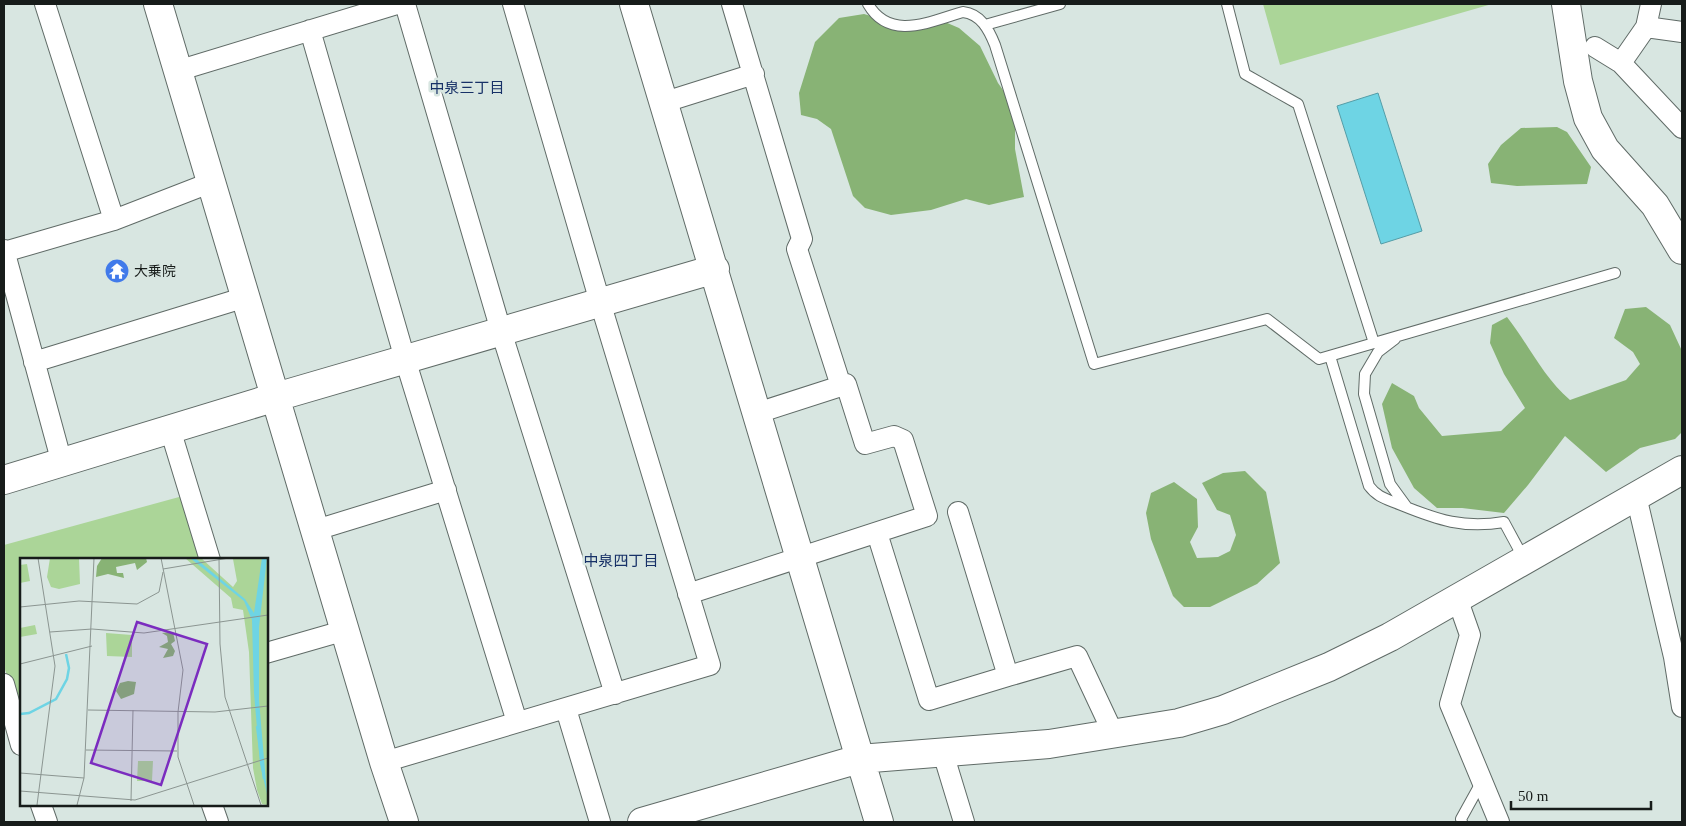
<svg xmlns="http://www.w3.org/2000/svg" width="1686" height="826" font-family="'Times New Roman','Noto Sans JP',serif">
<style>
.green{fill:#abd598}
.forest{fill:#88b375}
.water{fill:#6ed4e4;stroke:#549da7}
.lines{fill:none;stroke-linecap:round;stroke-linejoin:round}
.lane-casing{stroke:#606b67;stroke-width:12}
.street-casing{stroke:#606b67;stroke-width:22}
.secondary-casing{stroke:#606b67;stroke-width:30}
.lane{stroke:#fff;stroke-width:10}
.street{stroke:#fff;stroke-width:20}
.secondary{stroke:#fff;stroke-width:28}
.labels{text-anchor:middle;stroke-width:5;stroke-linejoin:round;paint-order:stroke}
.poi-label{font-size:14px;fill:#171c1a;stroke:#d8e6e1;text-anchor:start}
.neighbourhood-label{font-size:15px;fill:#173167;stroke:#d8e6e1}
.inset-river{fill:none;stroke:#6ed4e4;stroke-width:2.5}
.inset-road{fill:none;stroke:#8b9591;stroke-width:1}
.view{fill:#7b2cbf;fill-opacity:0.15;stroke:#7b2cbf;stroke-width:2.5}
.inset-edge{fill:none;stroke:#171c1a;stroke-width:2.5}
</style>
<rect width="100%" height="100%" fill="#d8e6e1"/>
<!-- green -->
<path class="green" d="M 1263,4 L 1492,4 L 1280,65 Z
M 190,494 L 210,560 L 21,560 L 21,722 L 4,666 L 4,545 Z"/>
<!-- forest -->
<path class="forest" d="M 864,14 L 909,27 L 938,19 L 959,28 L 980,46 L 998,83 L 1015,107 L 1015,149 L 1024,197 L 989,205 L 966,199 L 931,210 L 891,215 L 865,208 L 853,196 L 831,129 L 817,119 L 801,115 L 799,93 L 815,42 L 839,18 Z
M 1557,127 L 1567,132 L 1591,167 L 1587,184 L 1517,186 L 1491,183 L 1488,164 L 1501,145 L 1521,128 Z
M 1646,307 L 1670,325 L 1682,351 L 1682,432 L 1675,439 L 1640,448 L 1606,472 L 1565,436 L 1528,485 L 1504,513 L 1462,508 L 1437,508 L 1414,488 L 1392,448 L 1382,404 L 1392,383 L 1414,396 L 1419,408 L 1442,436 L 1501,431 L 1525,408 L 1504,374 L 1490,343 L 1492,325 L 1507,317 C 1529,345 1543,377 1570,400 L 1626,380 L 1640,364 L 1633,352 L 1614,338 L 1625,309 Z
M 1245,471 L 1266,492 L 1280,563 L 1257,584 L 1210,607 L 1184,607 L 1173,596 L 1151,539 L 1146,513 L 1151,493 L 1174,482 L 1197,499 L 1198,527 L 1190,542 L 1197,558 L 1218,557 L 1230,551 L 1236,535 L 1230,515 L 1217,510 L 1202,483 L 1223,473 Z"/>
<!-- water -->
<path class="water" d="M 1378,93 L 1422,231 L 1381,244 L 1337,106 Z"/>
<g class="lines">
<defs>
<path id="lane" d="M 868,4 C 890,42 931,21 963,12 C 981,14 989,30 995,45 L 1094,364 L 1267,319 L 1319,359 L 1615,273
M 1227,4 L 1245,74 L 1298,104 L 1374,343
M 985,25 L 1060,4
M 1395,339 L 1378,352 L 1365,374 L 1364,394 L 1390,484 L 1406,506
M 1330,356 L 1369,486 C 1378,498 1387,499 1401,505 C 1438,520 1464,529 1504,522 L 1524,559
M 1462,822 L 1461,819 L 1482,781"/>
<path id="street" d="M 45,4 L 114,220
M 405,4 L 501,331 L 615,694
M 732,4 L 802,239 L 797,249 L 841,386 L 757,413
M 1646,27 L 1682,32
M 310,30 L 405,359 L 517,722
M 1595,47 L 1621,63 L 1682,128
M 1621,63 L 1646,27 L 1651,4
M 177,71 L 397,4
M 665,102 L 754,74
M 4,250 L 62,463
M 4,252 L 114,220 L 212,182
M 34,362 L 246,297
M 170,429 L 210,560
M 1636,496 L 1674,657 L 1682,707
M 316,530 L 446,490
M 877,533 L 929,700 L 1008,676 L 958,512
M 688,594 L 927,516 L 903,440 L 894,436 L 865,444 L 846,384 L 841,386
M 1457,598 L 1470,635 L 1450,704 L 1499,822
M 266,653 L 346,630
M 1008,676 L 1077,656 L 1114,735
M 4,684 L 21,745
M 566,709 L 600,822
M 943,753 L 964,822
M 384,762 C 493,729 602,698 710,665 L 600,302 L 513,4
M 41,805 L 47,822
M 212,805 L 218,822"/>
<path id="secondary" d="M 158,4 L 384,762 L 404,822
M 634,4 L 879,822
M 1566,4 L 1578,81 L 1588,118 L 1605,149 L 1655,205 L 1682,250
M 4,480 L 276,397 L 715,269
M 642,822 L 859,759 L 1049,744 L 1179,723 L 1223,710 L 1329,667 L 1390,637 L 1682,470"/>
</defs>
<!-- lane casing -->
<use href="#lane" class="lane-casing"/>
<!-- street casing -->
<use href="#street" class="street-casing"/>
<!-- secondary casing -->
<use href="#secondary" class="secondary-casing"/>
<!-- lane -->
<use href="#lane" class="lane"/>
<!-- street -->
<use href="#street" class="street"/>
<!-- secondary -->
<use href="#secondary" class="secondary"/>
</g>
<!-- icons -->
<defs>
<symbol id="temple-disc" viewBox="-11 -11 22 22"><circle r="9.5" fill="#417aea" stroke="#d8e6e1"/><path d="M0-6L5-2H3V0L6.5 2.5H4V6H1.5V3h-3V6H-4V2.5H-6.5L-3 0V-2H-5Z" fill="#fff"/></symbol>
</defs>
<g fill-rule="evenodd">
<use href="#temple-disc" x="103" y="257" width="28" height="28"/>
</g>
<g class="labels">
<!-- poi labels -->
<g class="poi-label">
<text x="134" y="276">大乗院</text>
</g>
<!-- neighbourhood labels -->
<g class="neighbourhood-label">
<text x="467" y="93">中泉三丁目</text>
<text x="621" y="566">中泉四丁目</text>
</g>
</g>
<!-- overview -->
<g transform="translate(20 558)">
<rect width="248" height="248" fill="#d8e6e1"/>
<path d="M 30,0 L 59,0 L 60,26 L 39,31 L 31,29 L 27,19 ZM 165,0 L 181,0 L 213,29 L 217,23 L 213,1 L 247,0 L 247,247 L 242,246 L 237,232 L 233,210 L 229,94 L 223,52 L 213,50 L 211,40 ZM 7,6 L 10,23 L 0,25 L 0,7 ZM 15,67 L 17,76 L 0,79 L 0,70 ZM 86,75 L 112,77 L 112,99 L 87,98 ZM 118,203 L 133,203 L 132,223 L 117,223 Z" fill="#abd598"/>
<path d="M 82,0 L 126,0 L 127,4 L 117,12 L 115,5 L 96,9 L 97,15 L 103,15 L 104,20 L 88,16 L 76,19 L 77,8 ZM 153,74 L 155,83 L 151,86 L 155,93 L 153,98 L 143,100 L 148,91 L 139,89 L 148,84 L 147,78 L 142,75 ZM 108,123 L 116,124 L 114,136 L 101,141 L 96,133 L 100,125 Z" fill="#88b375"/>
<path d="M 170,0 L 175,0 L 225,41 L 234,55 L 242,0 L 247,0 L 239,69 L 239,142 L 247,236 L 240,206 L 234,135 L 232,62 L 224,43 Z" fill="#6ed4e4"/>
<path class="inset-river" d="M 0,156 L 9,155 L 36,141 L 47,121 L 49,110 L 46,96M 237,168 L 244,221"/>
<path class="inset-road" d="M 141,0 L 163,112 L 158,154 L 158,199 L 174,247M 199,0 L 200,86 L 205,139 L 241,247M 143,11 L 209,0M 0,49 L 59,43 L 117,46 L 139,34 L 143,14M 30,74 L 72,71 L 124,75 L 248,57M 0,106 L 72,88M 68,152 L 195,154 L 248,148M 66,192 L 157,193M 0,215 L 64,220M 0,233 L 115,242 L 248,200M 111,243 L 113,152M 17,247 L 35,108 L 18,0M 57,247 L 64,220 L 74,0"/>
<path class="view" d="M 117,64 L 187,86 L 141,227 L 71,205 Z"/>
<rect width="248" height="248" class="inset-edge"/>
</g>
<!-- border -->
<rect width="1686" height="826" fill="none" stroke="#171c1a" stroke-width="10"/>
<!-- scale -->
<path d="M1511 801v8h140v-8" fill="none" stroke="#171c1a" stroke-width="2.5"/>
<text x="1518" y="801" font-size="15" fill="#171c1a" stroke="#d8e6e1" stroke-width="4" paint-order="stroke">50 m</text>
</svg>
